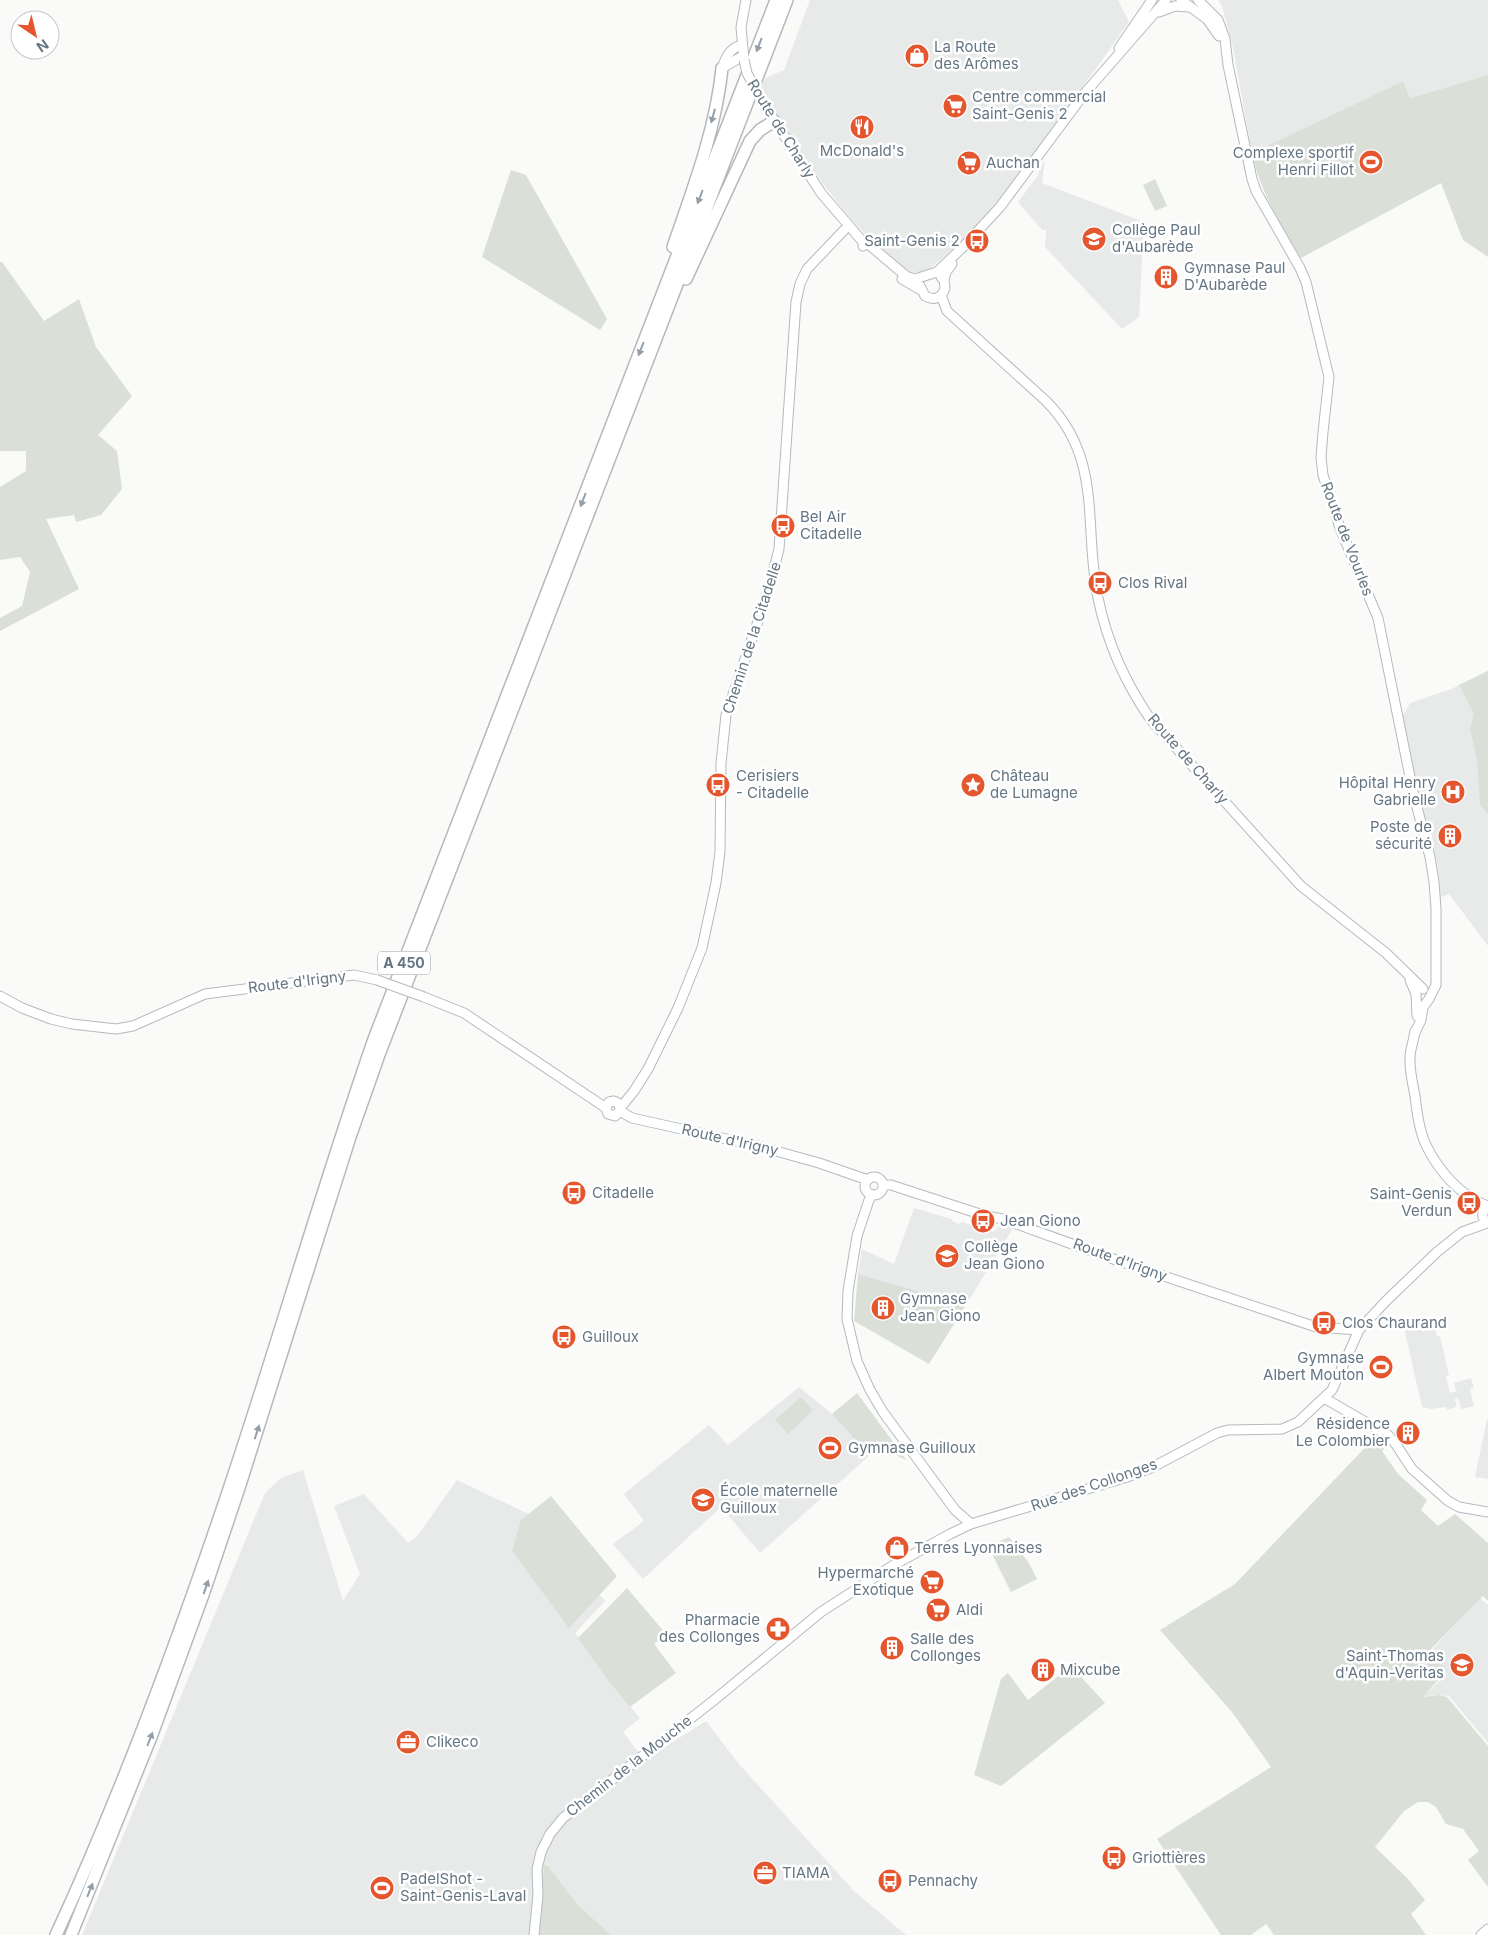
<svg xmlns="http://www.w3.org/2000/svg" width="1488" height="1935" font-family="Inter,sans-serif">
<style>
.built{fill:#e8e9e9}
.green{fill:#dadfd7}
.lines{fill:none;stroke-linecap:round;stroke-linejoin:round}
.secondary-casing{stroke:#b3babf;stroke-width:11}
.highway-casing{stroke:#b4b9bd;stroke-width:14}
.secondary{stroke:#fff;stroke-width:9}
.highway{stroke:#fff;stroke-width:11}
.secondary-bridge-casing{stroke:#b3babf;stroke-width:11;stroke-linecap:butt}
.secondary-bridge{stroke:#fff;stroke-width:9}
.oneway{fill:#939fa8}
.labels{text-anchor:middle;stroke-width:5;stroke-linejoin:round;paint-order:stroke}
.shield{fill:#fff;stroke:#939fa8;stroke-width:1}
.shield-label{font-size:14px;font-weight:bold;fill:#657683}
.poi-label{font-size:15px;fill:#657683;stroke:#fff;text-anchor:start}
.street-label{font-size:15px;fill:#657683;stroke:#fff}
</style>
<rect width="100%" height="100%" fill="#fafaf8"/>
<!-- built -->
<path class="built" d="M 810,0 L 1118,0 L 1129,22 L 994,212 L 931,268 L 923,272 L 914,272 L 905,269 L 870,240 L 840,206 L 815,173 L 760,89 L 765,78 L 784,70 Z
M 1218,0 L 1488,0 L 1488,75 L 1410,98 L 1403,81 L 1252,153 L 1233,48 L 1222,6 Z
M 1045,161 L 1042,183 L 1144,222 L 1139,317 L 1122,329 L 1045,247 L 1046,230 L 1042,230 L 1018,202 L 1039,174 L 1039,170 Z
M 1488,671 L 1488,946 L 1449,894 L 1441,897 L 1437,863 L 1411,765 L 1403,715 L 1410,703 L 1451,689 Z
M 914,1208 L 951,1219 L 954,1222 L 959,1224 L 962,1222 L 993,1232 L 1001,1224 L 1013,1228 L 966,1305 L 858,1274 L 862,1249 L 894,1264 Z
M 1433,1322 L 1437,1336 L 1440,1336 L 1449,1375 L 1446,1377 L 1450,1393 L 1456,1391 L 1454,1383 L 1471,1378 L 1474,1388 L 1470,1389 L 1474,1406 L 1461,1409 L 1458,1398 L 1455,1399 L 1457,1406 L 1453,1408 L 1447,1410 L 1446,1407 L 1431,1409 L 1422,1407 L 1404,1328 Z
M 799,1387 L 832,1414 L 859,1444 L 874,1441 L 879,1447 L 760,1553 L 721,1507 L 643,1579 L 613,1544 L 644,1521 L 624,1494 L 709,1425 L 728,1445 Z
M 1487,1419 L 1488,1419 L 1488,1479 L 1475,1477 Z
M 303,1470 L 343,1601 L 360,1574 L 334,1506 L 364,1494 L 408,1543 L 418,1535 L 457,1480 L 535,1517 L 605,1601 L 575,1633 L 606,1678 L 640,1718 L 623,1732 L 644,1760 L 706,1721 L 738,1763 L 855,1892 L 906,1935 L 611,1935 L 577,1904 L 548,1866 L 544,1866 L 538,1935 L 82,1935 L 265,1493 L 281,1478 Z
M 1480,1598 L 1488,1605 L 1488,1743 L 1449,1696 L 1436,1695 L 1426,1696 L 1419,1700 L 1446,1675 L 1427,1655 Z"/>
<!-- green -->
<path class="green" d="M 1488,75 L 1488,257 L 1463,240 L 1441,183 L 1301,258 C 1281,224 1260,192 1252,153 L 1403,81 L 1410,98 Z
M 511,170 L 526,175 L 607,319 L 600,330 L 482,257 Z
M 1155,179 L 1167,206 L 1155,211 L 1143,185 Z
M 0,262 L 2,262 L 44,321 L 79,299 L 96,347 L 132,396 L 98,435 L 117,451 L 122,489 L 101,515 L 76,522 L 74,515 L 46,519 L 79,589 L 0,631 L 0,618 L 22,606 L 30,572 L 20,557 L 0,560 L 0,487 L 26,471 L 26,451 L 0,451 Z
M 1488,671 L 1488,814 L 1480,804 L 1477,759 L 1470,729 L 1474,714 L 1459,685 Z
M 858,1274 L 966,1305 L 929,1364 L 854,1321 Z
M 857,1393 L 905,1458 L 906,1460 L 879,1447 L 874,1441 L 866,1448 L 859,1444 L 832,1414 Z
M 801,1397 L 813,1410 L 788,1434 L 775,1420 Z
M 1378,1434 L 1387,1444 L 1382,1451 L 1398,1474 L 1427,1500 L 1421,1510 L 1438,1526 L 1455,1514 L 1488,1543 L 1488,1601 L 1483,1596 L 1427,1653 L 1447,1670 L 1423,1697 L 1438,1695 L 1447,1697 L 1488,1746 L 1488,1887 L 1468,1860 L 1479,1851 L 1463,1829 L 1446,1824 L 1436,1807 L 1428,1802 L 1418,1802 L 1404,1811 L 1375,1847 L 1407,1878 L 1425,1900 L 1411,1914 L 1426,1935 L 1274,1935 L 1266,1924 L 1251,1935 L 1221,1935 L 1157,1839 L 1271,1767 L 1232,1712 L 1160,1630 L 1235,1584 Z
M 551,1496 L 617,1576 L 569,1628 L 512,1551 L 521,1520 Z
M 1009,1537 L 1029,1563 L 1037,1579 L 1011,1592 L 988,1546 Z
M 627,1588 L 666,1634 L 654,1644 L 676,1673 L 630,1707 L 606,1678 L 578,1638 Z
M 1071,1666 L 1105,1703 L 1001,1786 L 974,1775 L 1001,1679 L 1008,1673 L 1028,1700 Z
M 544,1865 L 548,1866 L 577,1904 L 611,1935 L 538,1935 Z"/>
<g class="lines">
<defs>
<path id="secondary" d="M 1181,0 L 1207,19 L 1219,36
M 1198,0 L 1218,20 L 1225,39 L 1228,65 L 1252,179 L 1256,191 L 1300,268 L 1306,282 L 1329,377 L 1323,432 L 1321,457 L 1323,475 L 1340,528 L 1378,618 L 1413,792 L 1430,857 L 1434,882 L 1436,908 L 1436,985 L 1429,999 L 1423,1007 L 1421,1020 L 1414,1035
M 1159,12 L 1175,6 L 1189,7
M 1119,48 L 1152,0
M 744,60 L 741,27 L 746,0
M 722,68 C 726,57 729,49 741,45
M 722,68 L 743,56
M 761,100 L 821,193 L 863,242 L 863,246
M 863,242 L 867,243 L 906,276 L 915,279 L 937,272 L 964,246 L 1000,207 L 1084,94 L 1166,0
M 902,279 L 921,290
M 944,280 L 946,272 L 952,264
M 920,286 L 925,296 C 934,301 942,298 945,288 L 944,280 L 941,277
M 941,295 L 947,311 L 1046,401 C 1104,459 1083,527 1098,598 C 1107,642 1126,684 1151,720 L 1301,886 L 1386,953 L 1423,989
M 1410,980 L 1416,994 L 1417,1016
M 0,996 L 22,1008 L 51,1019 L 72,1024 L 116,1029 L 133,1026 L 205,994 L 354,975 L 377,980
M 424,997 L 464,1013 L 606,1108 L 608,1114 L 615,1116 L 621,1109 L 618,1103 L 614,1101 L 609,1102 L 606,1108
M 1415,1031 C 1414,1041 1409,1051 1410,1061 C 1410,1073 1413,1085 1415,1096 C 1417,1112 1419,1130 1426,1145 C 1438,1170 1461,1197 1488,1206
M 621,1107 L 634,1091 L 648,1069 L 678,1008 L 702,948 L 716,883 L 720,852 L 721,763 L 726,715 L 768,592 L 779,549 L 796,302 L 800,284 L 807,269 L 848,226
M 620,1111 L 632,1118 L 758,1146 L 819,1163 L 868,1180
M865 1186a9 9 0 1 1 18 0a9 9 0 1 1-18 0Z
M 883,1185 L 891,1185 L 986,1216 L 1003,1219 L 1116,1260 L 1316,1327 L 1359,1330
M 871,1194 L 857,1236 L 848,1291 L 847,1319 L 857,1361 L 870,1390 L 883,1412 L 955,1510 L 971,1524
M 1488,1207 C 1481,1211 1481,1219 1488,1223
M 1324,1398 L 1388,1435 L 1395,1443 L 1412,1469 L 1448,1501 L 1459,1507 L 1488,1512
M 534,1935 L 538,1895 L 537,1869 L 541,1852 L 550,1834 L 563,1818 L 713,1701 L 821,1612 L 892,1566 L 950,1534 L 971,1524 L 1127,1477 L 1153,1467 L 1217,1433 L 1228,1430 L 1282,1429 L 1298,1422 L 1332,1390 L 1359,1330 L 1386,1301 L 1437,1252 L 1462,1232 L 1487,1223
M 1481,1935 L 1488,1929"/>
<path id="highway" d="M 673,247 C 693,189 716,129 722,68
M 686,279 L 750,141 L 760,130 L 774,121
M 56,1935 C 123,1790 178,1641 229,1489 C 279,1340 322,1188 374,1039 L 776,0
M 71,1935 L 151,1737 L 204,1592 L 239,1488 L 350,1137 L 380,1052 L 787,0"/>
</defs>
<!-- secondary casing -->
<use href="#secondary" class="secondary-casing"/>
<!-- highway casing -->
<use href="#highway" class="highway-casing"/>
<!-- secondary -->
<use href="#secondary" class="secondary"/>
<!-- highway -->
<use href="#highway" class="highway"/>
<defs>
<path id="secondary-bridge" d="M 744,60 L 747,73 L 761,100
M 377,980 L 424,997"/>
</defs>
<!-- secondary-bridge casing -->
<use href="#secondary-bridge" class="secondary-bridge-casing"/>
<!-- secondary-bridge -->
<use href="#secondary-bridge" class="secondary-bridge"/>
</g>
<!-- one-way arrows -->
<defs><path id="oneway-solid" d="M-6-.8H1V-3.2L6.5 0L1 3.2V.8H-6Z" transform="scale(1.25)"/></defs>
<g class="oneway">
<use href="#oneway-solid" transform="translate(759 45) rotate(111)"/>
<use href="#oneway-solid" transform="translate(713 116) rotate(105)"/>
<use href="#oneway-solid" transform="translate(700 197) rotate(111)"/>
<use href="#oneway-solid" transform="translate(641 349) rotate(111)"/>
<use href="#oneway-solid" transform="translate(583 500) rotate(111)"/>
<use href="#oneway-solid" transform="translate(257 1432) rotate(-72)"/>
<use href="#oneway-solid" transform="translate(206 1587) rotate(-71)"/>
<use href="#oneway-solid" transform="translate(150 1739) rotate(-69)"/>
<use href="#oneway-solid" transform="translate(90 1890) rotate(-68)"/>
</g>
<!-- icons -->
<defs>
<symbol id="shop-disc" viewBox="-11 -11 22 22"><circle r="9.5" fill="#e4572e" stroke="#fff"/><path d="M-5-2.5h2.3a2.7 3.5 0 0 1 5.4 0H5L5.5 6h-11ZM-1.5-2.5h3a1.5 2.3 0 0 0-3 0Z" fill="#fff"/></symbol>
<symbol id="supermarket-disc" viewBox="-11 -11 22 22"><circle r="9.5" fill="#e4572e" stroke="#fff"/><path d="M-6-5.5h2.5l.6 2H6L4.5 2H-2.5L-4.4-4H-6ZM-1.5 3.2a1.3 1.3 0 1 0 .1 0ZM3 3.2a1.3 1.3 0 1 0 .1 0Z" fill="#fff"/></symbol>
<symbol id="restaurant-disc" viewBox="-11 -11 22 22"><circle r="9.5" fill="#e4572e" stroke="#fff"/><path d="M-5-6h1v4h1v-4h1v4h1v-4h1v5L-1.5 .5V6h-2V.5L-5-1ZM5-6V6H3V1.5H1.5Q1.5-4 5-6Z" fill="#fff"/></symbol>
<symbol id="stadium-disc" viewBox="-11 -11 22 22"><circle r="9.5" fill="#e4572e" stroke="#fff"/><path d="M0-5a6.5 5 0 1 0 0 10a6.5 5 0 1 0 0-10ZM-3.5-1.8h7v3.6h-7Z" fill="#fff"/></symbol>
<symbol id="school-disc" viewBox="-11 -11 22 22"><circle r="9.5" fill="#e4572e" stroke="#fff"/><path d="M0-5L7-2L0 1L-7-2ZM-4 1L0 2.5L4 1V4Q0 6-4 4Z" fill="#fff"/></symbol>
<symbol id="bus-disc" viewBox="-11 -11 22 22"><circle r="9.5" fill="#e4572e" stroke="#fff"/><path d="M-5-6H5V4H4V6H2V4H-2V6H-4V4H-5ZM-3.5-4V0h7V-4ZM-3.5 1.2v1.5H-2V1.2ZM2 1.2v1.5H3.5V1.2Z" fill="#fff"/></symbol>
<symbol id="building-disc" viewBox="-11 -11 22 22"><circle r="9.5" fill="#e4572e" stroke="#fff"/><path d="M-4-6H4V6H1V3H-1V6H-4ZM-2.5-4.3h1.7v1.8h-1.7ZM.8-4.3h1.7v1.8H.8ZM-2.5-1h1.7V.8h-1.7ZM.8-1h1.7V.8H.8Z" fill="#fff"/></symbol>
<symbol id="sight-disc" viewBox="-11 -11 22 22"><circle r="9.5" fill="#e4572e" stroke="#fff"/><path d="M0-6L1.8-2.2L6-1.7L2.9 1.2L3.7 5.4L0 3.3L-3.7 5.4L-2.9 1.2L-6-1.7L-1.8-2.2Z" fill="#fff"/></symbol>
<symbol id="hospital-disc" viewBox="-11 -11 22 22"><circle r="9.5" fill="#e4572e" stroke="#fff"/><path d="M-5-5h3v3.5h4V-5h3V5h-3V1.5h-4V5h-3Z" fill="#fff"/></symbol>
<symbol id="pharmacy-disc" viewBox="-11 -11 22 22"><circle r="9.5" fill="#e4572e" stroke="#fff"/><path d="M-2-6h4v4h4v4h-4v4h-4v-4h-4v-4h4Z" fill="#fff"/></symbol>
<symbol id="office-disc" viewBox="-11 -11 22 22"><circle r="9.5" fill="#e4572e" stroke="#fff"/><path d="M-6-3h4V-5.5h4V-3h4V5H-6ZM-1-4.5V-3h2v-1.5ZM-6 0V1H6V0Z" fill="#fff"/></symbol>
</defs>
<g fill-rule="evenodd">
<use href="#shop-disc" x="903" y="42" width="28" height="28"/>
<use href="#supermarket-disc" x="941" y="92" width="28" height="28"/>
<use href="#restaurant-disc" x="848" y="113" width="28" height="28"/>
<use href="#stadium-disc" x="1357" y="148" width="28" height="28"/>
<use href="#supermarket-disc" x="955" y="149" width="28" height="28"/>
<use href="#school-disc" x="1080" y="225" width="28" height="28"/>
<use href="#bus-disc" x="963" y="227" width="28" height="28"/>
<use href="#building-disc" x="1152" y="263" width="28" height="28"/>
<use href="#bus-disc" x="769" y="512" width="28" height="28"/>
<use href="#bus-disc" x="1086" y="569" width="28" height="28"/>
<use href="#bus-disc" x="704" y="771" width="28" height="28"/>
<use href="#sight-disc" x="959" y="771" width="28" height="28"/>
<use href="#hospital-disc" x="1439" y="778" width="28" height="28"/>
<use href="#building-disc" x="1436" y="822" width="28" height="28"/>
<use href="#bus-disc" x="560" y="1179" width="28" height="28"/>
<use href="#bus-disc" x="1455" y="1189" width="28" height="28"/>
<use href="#bus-disc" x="969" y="1207" width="28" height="28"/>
<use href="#school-disc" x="933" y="1242" width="28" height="28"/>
<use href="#building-disc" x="869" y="1294" width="28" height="28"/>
<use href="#bus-disc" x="1310" y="1309" width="28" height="28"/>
<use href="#bus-disc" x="550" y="1323" width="28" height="28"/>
<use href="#stadium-disc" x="1367" y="1353" width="28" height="28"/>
<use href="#building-disc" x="1394" y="1419" width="28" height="28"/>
<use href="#stadium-disc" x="816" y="1434" width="28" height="28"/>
<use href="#school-disc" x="689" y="1486" width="28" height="28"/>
<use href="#shop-disc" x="883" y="1534" width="28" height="28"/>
<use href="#supermarket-disc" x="918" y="1568" width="28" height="28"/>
<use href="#supermarket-disc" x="924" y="1596" width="28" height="28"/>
<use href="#pharmacy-disc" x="764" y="1615" width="28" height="28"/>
<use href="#building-disc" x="878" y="1634" width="28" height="28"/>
<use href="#school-disc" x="1448" y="1651" width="28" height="28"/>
<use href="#building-disc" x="1029" y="1656" width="28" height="28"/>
<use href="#office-disc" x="394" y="1728" width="28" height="28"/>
<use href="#bus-disc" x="1100" y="1844" width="28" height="28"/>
<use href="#office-disc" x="751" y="1859" width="28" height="28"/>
<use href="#bus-disc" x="876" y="1867" width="28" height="28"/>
<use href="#stadium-disc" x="368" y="1874" width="28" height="28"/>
</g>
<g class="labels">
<!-- shield labels -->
<rect class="shield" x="378" y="951.5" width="52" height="23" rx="4"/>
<g class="shield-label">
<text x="404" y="968">A 450</text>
</g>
<!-- poi labels -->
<g class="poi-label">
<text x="934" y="52">La Route<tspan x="934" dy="17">des Arômes</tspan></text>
<text x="972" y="102">Centre commercial<tspan x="972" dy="17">Saint-Genis 2</tspan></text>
<text x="862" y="156" text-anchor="middle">McDonald's</text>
<text x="1354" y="158" text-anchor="end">Complexe sportif<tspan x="1354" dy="17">Henri Fillot</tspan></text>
<text x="986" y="168">Auchan</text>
<text x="1112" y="235">Collège Paul<tspan x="1112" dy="17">d'Aubarède</tspan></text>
<text x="960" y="246" text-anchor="end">Saint-Genis 2</text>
<text x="1184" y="273">Gymnase Paul<tspan x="1184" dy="17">D'Aubarède</tspan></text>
<text x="800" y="522">Bel Air<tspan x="800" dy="17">Citadelle</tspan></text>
<text x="1118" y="588">Clos Rival</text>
<text x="736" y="781">Cerisiers<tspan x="736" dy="17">- Citadelle</tspan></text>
<text x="990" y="781">Château<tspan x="990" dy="17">de Lumagne</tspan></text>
<text x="1436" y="788" text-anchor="end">Hôpital Henry<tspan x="1436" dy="17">Gabrielle</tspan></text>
<text x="1432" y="832" text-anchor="end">Poste de<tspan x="1432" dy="17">sécurité</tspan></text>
<text x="592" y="1198">Citadelle</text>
<text x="1452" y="1199" text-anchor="end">Saint-Genis<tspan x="1452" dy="17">Verdun</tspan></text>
<text x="1000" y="1226">Jean Giono</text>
<text x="964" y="1252">Collège<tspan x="964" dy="17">Jean Giono</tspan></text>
<text x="900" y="1304">Gymnase<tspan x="900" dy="17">Jean Giono</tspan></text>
<text x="1342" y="1328">Clos Chaurand</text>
<text x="582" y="1342">Guilloux</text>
<text x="1364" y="1363" text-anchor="end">Gymnase<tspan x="1364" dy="17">Albert Mouton</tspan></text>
<text x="1390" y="1429" text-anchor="end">Résidence<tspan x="1390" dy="17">Le Colombier</tspan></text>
<text x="848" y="1453">Gymnase Guilloux</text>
<text x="720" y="1496">École maternelle<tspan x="720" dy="17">Guilloux</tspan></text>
<text x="914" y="1553">Terres Lyonnaises</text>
<text x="914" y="1578" text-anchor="end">Hypermarché<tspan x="914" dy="17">Exotique</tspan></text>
<text x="956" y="1615">Aldi</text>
<text x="760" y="1625" text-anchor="end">Pharmacie<tspan x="760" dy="17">des Collonges</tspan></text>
<text x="910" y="1644">Salle des<tspan x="910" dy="17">Collonges</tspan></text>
<text x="1444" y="1661" text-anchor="end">Saint-Thomas<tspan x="1444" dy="17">d'Aquin-Veritas</tspan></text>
<text x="1060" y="1675">Mixcube</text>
<text x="426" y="1747">Clikeco</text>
<text x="1132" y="1863">Griottières</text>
<text x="782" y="1878">TIAMA</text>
<text x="400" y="1884">PadelShot -<tspan x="400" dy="17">Saint-Genis-Laval</tspan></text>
<text x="908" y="1886">Pennachy</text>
</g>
<!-- street labels -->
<g class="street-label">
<text transform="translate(781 129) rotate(58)" y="5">Route de Charly</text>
<text transform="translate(1347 539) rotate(69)" y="5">Route de Vourles</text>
<text transform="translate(752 638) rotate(-72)" y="5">Chemin de la Citadelle</text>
<text transform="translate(1188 759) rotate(49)" y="5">Route de Charly</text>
<text transform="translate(297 982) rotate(-7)" y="5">Route d'Irigny</text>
<text transform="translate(730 1140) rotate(13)" y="5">Route d'Irigny</text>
<text transform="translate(1120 1260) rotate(20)" y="5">Route d'Irigny</text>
<text transform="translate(1094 1485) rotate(-19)" y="5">Rue des Collonges</text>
<text transform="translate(629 1766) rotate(-38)" y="5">Chemin de la Mouche</text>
</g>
</g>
<!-- north arrow -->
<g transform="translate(35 35) rotate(145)"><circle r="24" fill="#ffffff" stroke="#c1c8cd"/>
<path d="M0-4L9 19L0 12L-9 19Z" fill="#e4572e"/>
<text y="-8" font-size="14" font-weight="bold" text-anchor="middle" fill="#657683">N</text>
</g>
</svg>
